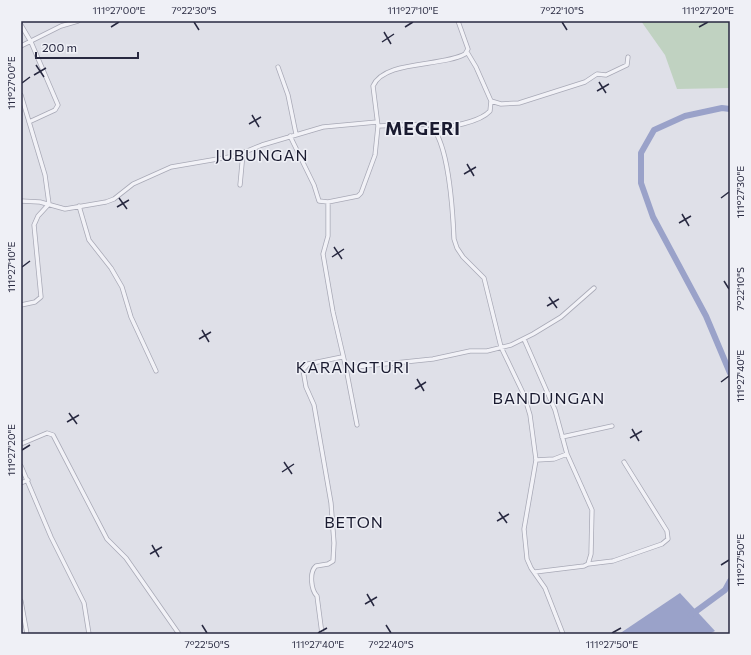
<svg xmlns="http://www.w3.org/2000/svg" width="751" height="655" font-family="Commissioner,sans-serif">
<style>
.green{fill:#c0d2c1}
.water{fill:#9aa2c9}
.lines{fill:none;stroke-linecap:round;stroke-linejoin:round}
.river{stroke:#9aa2c9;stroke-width:6}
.minor-casing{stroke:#a8a9b6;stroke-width:5}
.minor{stroke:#f2f2f7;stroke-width:3.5}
.ticks{fill:none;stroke:#282940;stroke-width:1.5}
.labels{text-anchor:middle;stroke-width:3;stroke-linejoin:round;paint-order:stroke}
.quarter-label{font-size:16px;letter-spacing:1px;fill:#1a1b30;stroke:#eff0f6}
.district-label{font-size:18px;font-weight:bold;letter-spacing:1px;fill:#1a1b30;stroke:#eff0f6}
.neatline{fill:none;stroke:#282940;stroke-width:1.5}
.ticks-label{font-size:10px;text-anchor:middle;fill:#282940}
</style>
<rect width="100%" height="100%" fill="#dfe0e8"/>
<!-- green -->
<path class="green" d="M 641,21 L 730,21 L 730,88 L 677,89 L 665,55 Z"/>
<!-- water -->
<path class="water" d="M 680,593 L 715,631 L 709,634 L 619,634 Z"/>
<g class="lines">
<!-- river -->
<path class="river" d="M 730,109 L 722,108 L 685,116 L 654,130 L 641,153 L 641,183 L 653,217 L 706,316 L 730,373
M 691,615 L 725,590 L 730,581"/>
<defs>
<path id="minor" d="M 21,25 L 31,42 L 58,105 L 55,110 L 29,122
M 21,46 L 61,26 L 78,21
M 467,52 L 476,67 L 491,101 L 501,104 L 519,103 L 585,82 L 597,74 L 606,75 L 627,65 L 628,57
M 278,67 L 288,95 L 296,134
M 21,95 L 45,175 L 49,204 L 38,216 L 34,225 L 41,297 L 35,302 L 21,305
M 378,126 L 428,124 C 449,136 453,216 454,239 L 457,248 L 463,257 L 484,278 L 501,347 L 524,395 L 530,415 L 536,460 L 524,529 L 527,559 L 531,568 L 545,588 L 563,634
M 433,129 C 449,127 479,123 490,111 L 491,101
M 290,136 L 314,185 L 319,201 L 328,202 L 358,196 L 361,193 L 375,155 L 378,126 L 373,86 C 384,60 442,67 465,54 L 468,49 L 458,21
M 240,185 L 243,153
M 21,201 L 40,202 L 65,209 L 106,202 L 114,199 L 133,184 L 171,167 L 235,156 L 262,145 L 323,127 L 377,122
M 328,202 L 328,236 L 323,254 L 333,312 L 346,368 L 433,359 L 470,351 L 487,351 L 511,345 L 533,334 L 561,317 L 594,288
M 79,206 L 89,240 L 111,268 L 122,287 L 131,317 L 156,371
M 524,339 L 555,410 L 567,454 L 554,459 L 536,460
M 346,368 L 357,425
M 562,437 L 612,426
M 21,444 L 47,433 L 53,435 L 107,539 L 126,558 L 179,634
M 21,466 L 51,537 L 84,603 L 89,634
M 21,483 L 28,480
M 588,564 L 613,561 L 662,544 L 668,539 L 667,531 L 624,462
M 535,572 L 584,566 L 588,564 L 591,554 L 592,510 L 567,454
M 21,601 L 27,634
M 322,634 L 317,596 C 311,590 309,572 316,566 L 328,564 L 333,561 L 334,543 L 331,503 L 314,405 L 306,387 L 303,370 L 308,364 L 342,357"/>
</defs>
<!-- minor casing -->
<use href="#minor" class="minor-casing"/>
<!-- minor -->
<use href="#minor" class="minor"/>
</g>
<!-- ticks -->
<path class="ticks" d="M 194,22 L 199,30M 562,22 L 567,30M 111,27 L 119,22M 405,27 L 413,22M 699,27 L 708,22M 384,32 L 391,44M 382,42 L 394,34M 36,65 L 44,77M 34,75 L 46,68M 599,82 L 606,93M 22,83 L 30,77M 597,91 L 609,84M 252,115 L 259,127M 249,124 L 261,117M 467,164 L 474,176M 464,174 L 476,167M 119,198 L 127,209M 721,198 L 729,192M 117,207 L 129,200M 682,214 L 689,226M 679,223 L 691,216M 334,247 L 342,259M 332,257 L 344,249M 22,267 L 30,261M 724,281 L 729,289M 549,297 L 557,308M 547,306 L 559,299M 202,330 L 209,342M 199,339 L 211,332M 417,379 L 424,391M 721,382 L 729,376M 415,389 L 426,382M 69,413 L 77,424M 67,422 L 79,415M 632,429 L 639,441M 630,438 L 642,431M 22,450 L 30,445M 284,462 L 292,474M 282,472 L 294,464M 499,512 L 507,523M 497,521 L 509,514M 152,545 L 159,557M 150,554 L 162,547M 721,565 L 729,560M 367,594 L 374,606M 365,604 L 377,597M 202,625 L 207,633M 386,625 L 391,633M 318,633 L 327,628M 612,633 L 621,628"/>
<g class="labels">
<!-- quarter labels -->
<g class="quarter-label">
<text x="262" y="161">JUBUNGAN</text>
<text x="353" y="373">KARANGTURI</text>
<text x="549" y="404">BANDUNGAN</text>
<text x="354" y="528">BETON</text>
</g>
<!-- district labels -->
<g class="district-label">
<text x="423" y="135">MEGERI</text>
</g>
</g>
<!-- border -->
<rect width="751" height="655" fill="none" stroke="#eff0f6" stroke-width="44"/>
<!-- scale -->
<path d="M36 52v6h102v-6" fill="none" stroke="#282940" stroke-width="2"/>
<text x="42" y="52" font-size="12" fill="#282940" stroke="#eff0f6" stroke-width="3" paint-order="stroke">200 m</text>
<rect x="22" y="22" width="707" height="611" class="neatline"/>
<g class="ticks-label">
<text x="119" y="14">111°27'00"E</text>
<text x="194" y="14">7°22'30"S</text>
<text x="413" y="14">111°27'10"E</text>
<text x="562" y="14">7°22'10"S</text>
<text x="708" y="14">111°27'20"E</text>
<text transform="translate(11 83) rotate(-90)" y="4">111°27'00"E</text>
<text transform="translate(740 192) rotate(-90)" y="4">111°27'30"E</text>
<text transform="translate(11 267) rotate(-90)" y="4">111°27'10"E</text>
<text transform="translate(740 289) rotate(-90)" y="4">7°22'10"S</text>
<text transform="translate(740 376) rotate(-90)" y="4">111°27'40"E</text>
<text transform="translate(11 450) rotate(-90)" y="4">111°27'20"E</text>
<text transform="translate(740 560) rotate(-90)" y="4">111°27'50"E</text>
<text x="207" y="648">7°22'50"S</text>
<text x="318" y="648">111°27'40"E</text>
<text x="391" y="648">7°22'40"S</text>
<text x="612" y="648">111°27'50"E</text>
</g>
</svg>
